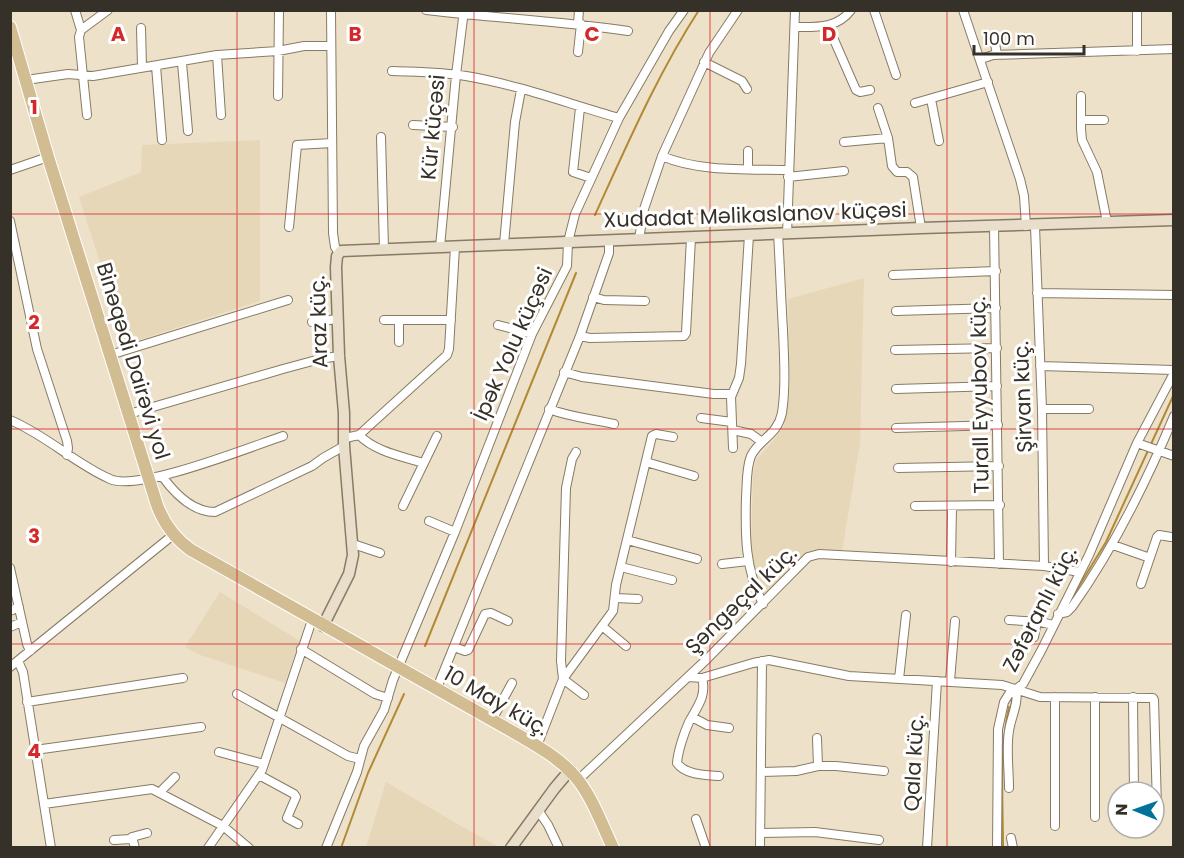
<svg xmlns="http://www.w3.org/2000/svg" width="1184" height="858" font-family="Poppins,sans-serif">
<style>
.built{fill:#e7d7b9}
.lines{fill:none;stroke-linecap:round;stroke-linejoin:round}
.stream{stroke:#b28a35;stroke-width:2}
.street-casing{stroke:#877b66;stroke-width:10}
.secondary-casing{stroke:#877b66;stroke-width:13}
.primary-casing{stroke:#fff;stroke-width:14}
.street{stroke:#fff;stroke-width:8}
.secondary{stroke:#e8dec9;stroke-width:10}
.primary{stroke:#d2bd93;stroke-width:12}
.grid{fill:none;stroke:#d62828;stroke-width:1.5;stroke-opacity:0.55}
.labels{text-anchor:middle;stroke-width:6;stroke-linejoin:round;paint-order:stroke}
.street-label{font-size:21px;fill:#363128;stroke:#fff}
.grid-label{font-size:20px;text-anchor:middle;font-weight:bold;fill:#d62828;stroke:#fff;stroke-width:6;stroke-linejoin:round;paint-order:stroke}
</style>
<rect width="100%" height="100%" fill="#eee1ca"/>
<!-- built -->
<path class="built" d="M 260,140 L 260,301 L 126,344 L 79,197 L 141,172 L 142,145 Z
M 864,278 L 860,444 L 842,551 L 809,552 L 802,556 L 764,595 L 755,569 L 751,547 L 753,474 L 756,460 L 773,441 L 784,426 L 790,386 L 788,299 Z
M 220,592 L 300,641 L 285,683 L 200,655 L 185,647 Z
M 386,782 L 461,826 L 499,847 L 366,847 Z"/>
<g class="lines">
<!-- stream -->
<path class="stream" d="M 595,215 C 627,145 657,75 699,10
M 1071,599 L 1106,542 L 1174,394
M 425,646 L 576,273
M 341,848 L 368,773 L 404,694
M 1003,848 C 1003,801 999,753 1009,707"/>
<defs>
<path id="street" d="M 75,10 L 81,30
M 331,10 L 333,233 L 335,247 L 339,253
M 426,10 C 493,18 561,21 628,31
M 874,10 L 896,75
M 963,10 L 1020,179 L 1024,196 L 1026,226
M 1137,10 L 1137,51
M 578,24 L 579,10
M 828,26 L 856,90 L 860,92 L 870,90
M 795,27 C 816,27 837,29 851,10
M 141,28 L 142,67
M 994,37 L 997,55
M 578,52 L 581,24
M 217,55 L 221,115
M 981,59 L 993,55 L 1174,49
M 704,62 L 742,81 L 747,89
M 182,63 L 188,131
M 156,66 L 162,140
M 392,71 C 417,72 442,72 466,76 C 519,85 569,104 619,118
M 26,80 L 68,74 L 93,76 L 217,55 L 278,51 L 304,46 L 331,46
M 278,96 L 279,10
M 1081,96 L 1081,129 L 1082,140 L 1097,172 L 1107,222
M 931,99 L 939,141
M 915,103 L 988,82
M 580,108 L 573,172 L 591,178
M 878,108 L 888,138 L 892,166 L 897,172 L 907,172 L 913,177 L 921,228
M 87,115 L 79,37 L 81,30 L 108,10
M 1081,120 L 1104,120
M 413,125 L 453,127
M 381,137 L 384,249
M 844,142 L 888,138
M 662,156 C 698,172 749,169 788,170
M 748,169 L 748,151
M 10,170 L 48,157
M 788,177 L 844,171
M 10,221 L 37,349 L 67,441 L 68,448 L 67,455
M 994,226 L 999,564
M 1035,226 L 1042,409 L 1044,566
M 289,227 L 297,145 L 332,143
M 787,234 L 795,10
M 639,239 L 644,209 L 662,156 L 709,53 L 738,10
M 504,244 L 515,122 L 521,90
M 440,247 L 456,75 L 464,10
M 893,275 L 996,271
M 1037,293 L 1174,295
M 593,297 L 604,300 L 645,301
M 896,311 L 996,308
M 384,320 L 451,320
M 312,322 L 338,319
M 498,325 L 532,334
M 580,336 L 590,338 L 684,336 L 686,333 L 691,238
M 399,342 L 399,320
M 895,350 L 997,348
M 110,355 L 288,300
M 1040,366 L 1174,370
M 564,372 L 582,377 L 714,394 L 732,394
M 896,389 L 997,386
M 549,409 C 570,417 592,419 614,424
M 1042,409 L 1089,409
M 129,414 L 283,369 L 320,359 L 339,356
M 701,418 L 732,422
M 10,420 C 46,435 74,463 110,479 C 138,492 250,447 283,436
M 896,428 L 998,425
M 733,430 L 751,434 L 762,442
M 359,435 C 376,452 401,456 423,463
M 345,438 L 359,435 L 447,355 L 449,349 L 455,247
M 1137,443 L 1174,456
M 733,448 L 731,397 L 739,378 L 741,364 L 749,235
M 646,462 L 694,476
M 898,468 L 999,466
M 162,476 C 175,494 193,512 215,512 L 312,466 L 323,458 L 344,446
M 403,506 L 437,436
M 915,506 L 1000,505
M 429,521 L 455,532
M 627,540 L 697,559
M 353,544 L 380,553
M 1113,545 L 1150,558
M 951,562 L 952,506
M 722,564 L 748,561
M 621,567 L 672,580
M 10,568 L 27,644 L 30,651
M 1141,584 L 1157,537 L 1159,535 L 1171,537
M 615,598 L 638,599
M 763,604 C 745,570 745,535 746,497 C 747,485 746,468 751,456 C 760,438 777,436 782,413 C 786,386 784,357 783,330 C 781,298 780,266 778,234
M 10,611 L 19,607
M 1058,614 L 1067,612 L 1072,607 C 1114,548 1146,483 1174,416
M 1009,620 L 1041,622 L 1053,625
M 602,626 L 626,646
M 10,627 L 22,622
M 1034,637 L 1037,621
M 454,647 L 465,651 L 468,650 L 485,614 L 491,613 L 508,621
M 301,649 L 375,694 L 388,698
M 18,661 L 23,672 L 51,848
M 10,667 L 173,535
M 689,677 L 702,678 L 753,663 L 769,660 L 849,676 L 1002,685 L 1040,697 L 1153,698 L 1154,700 L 1157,807
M 702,678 C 707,696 697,707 689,722 C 684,733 678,751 677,763 C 685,775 706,775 719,776
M 899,679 L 906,615
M 950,681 L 955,621
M 437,688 L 580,336 L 609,253 L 609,240
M 237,694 L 348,756 L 360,759
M 584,695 L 563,679 L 613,611 L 616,585 L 652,436 L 656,434 L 673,437
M 1133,697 L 1134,792
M 27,702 L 183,678
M 692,717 L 707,725 L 729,728
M 492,720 L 512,683
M 817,738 L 818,766
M 537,746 L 563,679 L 561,661 L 566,488 L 572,459 L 576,452
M 35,750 L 201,727
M 219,752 L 264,764
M 761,772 L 796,771 L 818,766 L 836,766 L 884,771
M 259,775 L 294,794 L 296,797 L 287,818 L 298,824
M 578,780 L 707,659 L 808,557 L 819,554 L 1044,566 L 1080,572
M 1009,788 C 1009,769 1006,749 1009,731 C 1011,717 1019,703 1016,689
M 160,792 L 175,777
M 44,804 L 152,789 L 223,826 L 249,848
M 538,810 L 548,825 L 559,848
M 1095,817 L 1095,697
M 696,819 L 706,848
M 1055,826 L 1055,697
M 760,833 L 815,832 L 879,840
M 1011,838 L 1013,848
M 114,840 L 131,839
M 135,848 L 132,837 L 147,833
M 208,848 L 262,770 L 312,620
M 326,848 L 357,772 L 364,746 L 384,710 L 393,680 L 455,532 L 532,334 L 567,266 L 568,242 L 575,214 L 619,118 L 669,31 L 684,10
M 760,848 L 762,661
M 927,848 L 937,681
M 997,848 L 998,729 L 1004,702 L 1009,694 L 1023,684 L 1041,651 L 1089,555 L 1137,443 L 1174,373"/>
<path id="secondary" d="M 323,626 L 349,574 L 353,555 L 344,446 L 344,413 L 339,356 L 336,267 L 337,256 L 341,251 L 921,228 L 1174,220
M 511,848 L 554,789 L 570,770"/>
<path id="primary" d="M 10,27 L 48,157 L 157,505 C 164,524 174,538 191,550 L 522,737 C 539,747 558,758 572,773 C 591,793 601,823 613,848"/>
</defs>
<!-- street casing -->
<use href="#street" class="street-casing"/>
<!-- secondary casing -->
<use href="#secondary" class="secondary-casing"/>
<!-- primary casing -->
<use href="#primary" class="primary-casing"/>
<!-- street -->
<use href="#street" class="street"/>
<!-- secondary -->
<use href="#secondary" class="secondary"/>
<!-- primary -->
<use href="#primary" class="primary"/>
</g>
<!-- grid -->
<path class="grid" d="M 237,10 L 237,848M 474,10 L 474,848M 710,10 L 710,848M 947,10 L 947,848M 10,214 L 1174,214M 10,429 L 1174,429M 10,644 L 1174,644"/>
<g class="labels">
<!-- street labels -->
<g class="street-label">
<text transform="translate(433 127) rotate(-85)" y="7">Kür küçəsi</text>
<text transform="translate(755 215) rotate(-2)" y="7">Xudadat Məlikaslanov küçəsi</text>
<text transform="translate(319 322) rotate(-92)" y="7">Araz küç.</text>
<text transform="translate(513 344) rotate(-66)" y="7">İpək Yolu küçəsi</text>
<text transform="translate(133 361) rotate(73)" y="7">Binəqədi Dairəvi yol</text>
<text transform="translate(980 395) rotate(-91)" y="7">Turall Eyyubov küç.</text>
<text transform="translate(1023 397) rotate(-92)" y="7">Şirvan küç.</text>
<text transform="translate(741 600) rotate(-44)" y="7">Şəngəçal küç.</text>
<text transform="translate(1040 609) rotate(-63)" y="7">Zəfəranlı küç.</text>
<text transform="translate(496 701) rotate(30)" y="7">10 May küç.</text>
<text transform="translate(914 763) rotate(-87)" y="7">Qala küç.</text>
</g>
</g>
<g class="grid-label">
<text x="118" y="41">A</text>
<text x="355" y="41">B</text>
<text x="592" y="41">C</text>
<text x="829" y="41">D</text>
<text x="34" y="114">1</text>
<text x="34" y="329">2</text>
<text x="34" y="543">3</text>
<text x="34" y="758">4</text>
</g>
<!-- border -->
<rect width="1184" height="858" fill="none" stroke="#363128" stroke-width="24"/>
<!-- north arrow -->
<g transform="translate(1136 810) rotate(271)"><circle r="28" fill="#ffffff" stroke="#afada9" stroke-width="1.5"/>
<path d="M0-4.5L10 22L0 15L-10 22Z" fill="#00729c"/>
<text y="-9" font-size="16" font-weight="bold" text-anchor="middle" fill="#363128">N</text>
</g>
<!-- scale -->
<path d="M974 45v9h110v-9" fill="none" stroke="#363128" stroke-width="3"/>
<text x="983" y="45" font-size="18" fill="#363128" stroke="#ffffff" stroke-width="4.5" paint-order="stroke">100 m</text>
</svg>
